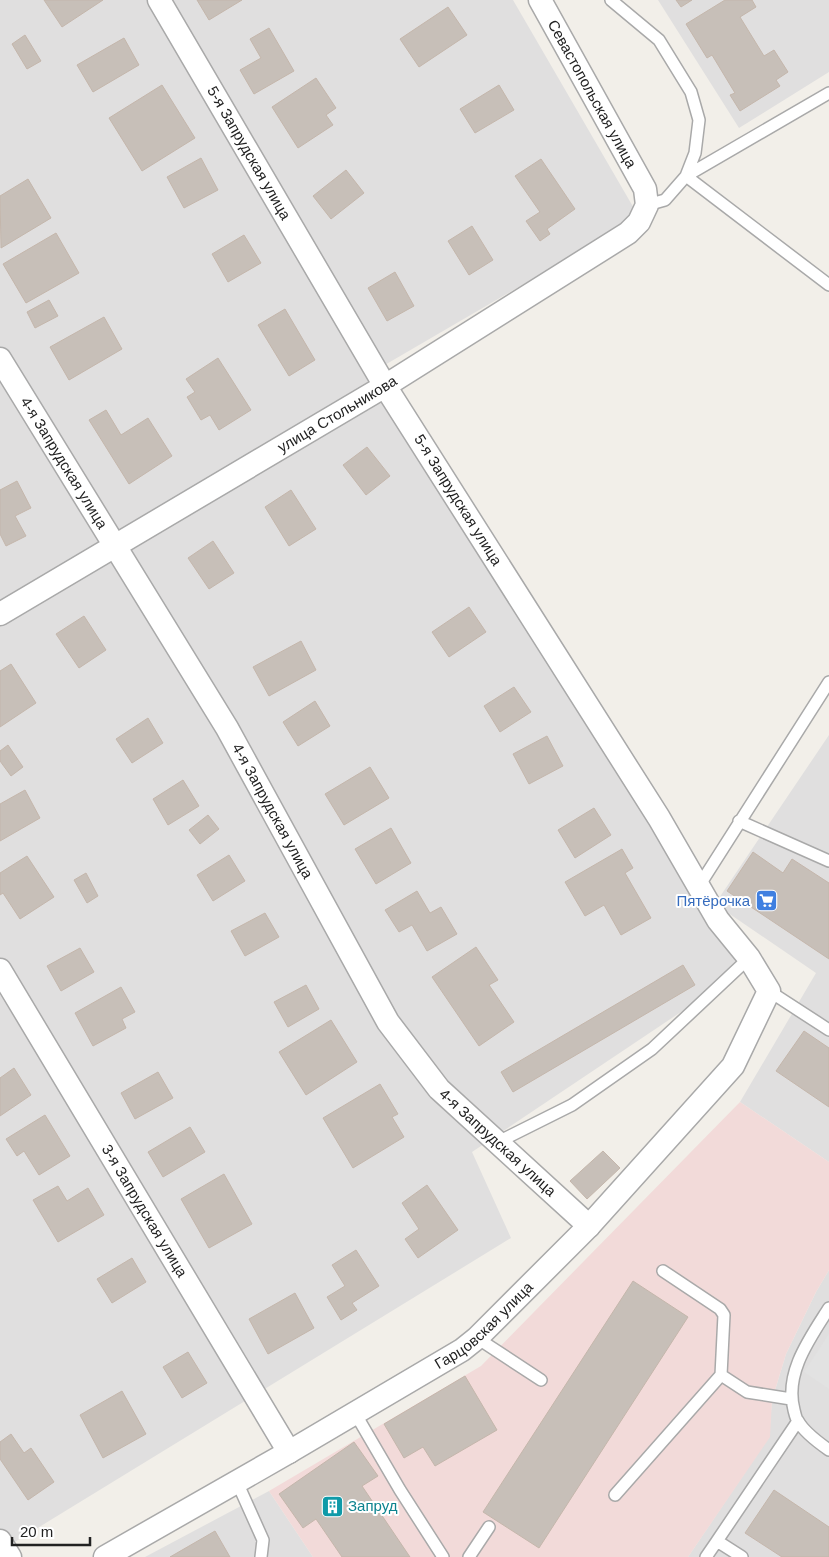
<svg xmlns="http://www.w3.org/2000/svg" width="829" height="1557" font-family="Arial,sans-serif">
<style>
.residential{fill:#e0dfdf}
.commercial{fill:#f2dad9}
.parking{fill:#e2e2e2}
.building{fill:#c7bfb8;stroke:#c4b6ab}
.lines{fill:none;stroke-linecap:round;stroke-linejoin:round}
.service-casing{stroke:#a9a9a9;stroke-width:14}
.minor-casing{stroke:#a9a9a9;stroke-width:25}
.service{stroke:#fff;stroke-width:11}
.minor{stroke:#fff;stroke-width:22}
.labels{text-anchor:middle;stroke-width:4;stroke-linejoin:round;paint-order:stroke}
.street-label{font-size:15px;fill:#222;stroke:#fff}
.shop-label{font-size:15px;fill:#366cbe;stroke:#fff;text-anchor:end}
.culture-label{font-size:15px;fill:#0d838f;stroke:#fff;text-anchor:start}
</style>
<rect width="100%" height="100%" fill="#f2efe9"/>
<!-- residential -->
<path class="residential" d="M 0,0 L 513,0 L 639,217 L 371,373 L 742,971 L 472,1152 L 511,1238 L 0,1551 Z
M 658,0 L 829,0 L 829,72 L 739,128 Z
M 829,735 L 829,1162 L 740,1102 L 816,973 L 715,904 Z
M 829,1270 L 829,1557 L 688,1557 L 769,1437 L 772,1400 L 786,1354 L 816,1292 Z
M 269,1491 L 313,1557 L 145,1557 Z"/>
<!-- commercial -->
<path class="commercial" d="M 740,1102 L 829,1162 L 829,1270 L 816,1292 L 786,1354 L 772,1400 L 770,1437 L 688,1557 L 313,1557 L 269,1491 L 481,1366 Z"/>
<!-- parking -->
<path class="parking" d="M 829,1334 L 829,1389 L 804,1372 Z"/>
<!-- building -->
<path class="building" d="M 44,0 L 103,0 L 62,27 Z
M 197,0 L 242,0 L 209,20 Z
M 676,0 L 692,0 L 681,7 Z
M 725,0 L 752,0 L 756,7 L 740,17 L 764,56 L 774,50 L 788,72 L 776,80 L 780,86 L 740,111 L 730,95 L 735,93 L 712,55 L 707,58 L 686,24 Z
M 448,7 L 467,35 L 419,67 L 400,39 Z
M 269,28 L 294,71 L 254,94 L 240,70 L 261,58 L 250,39 Z
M 25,35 L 41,61 L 27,69 L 12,44 Z
M 124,38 L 139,65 L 93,92 L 77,65 Z
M 316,78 L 336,108 L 326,115 L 333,125 L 298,148 L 272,107 Z
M 162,85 L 195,138 L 142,171 L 109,118 Z
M 499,85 L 514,110 L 475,133 L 460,109 Z
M 201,158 L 218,190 L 184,208 L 167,177 Z
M 541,159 L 575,209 L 547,229 L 550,234 L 540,241 L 526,221 L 540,212 L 515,176 Z
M 346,170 L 364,193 L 331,219 L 313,196 Z
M 28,179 L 51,218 L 1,248 L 0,196 Z
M 472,226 L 493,260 L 469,275 L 448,241 Z
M 56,233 L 79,273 L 26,303 L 3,264 Z
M 244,235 L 261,263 L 228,282 L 212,254 Z
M 395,272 L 414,306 L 387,321 L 368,288 Z
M 49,300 L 58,316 L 35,328 L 27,312 Z
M 285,309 L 315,360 L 289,376 L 258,325 Z
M 104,317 L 122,349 L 69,380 L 50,347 Z
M 218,358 L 251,410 L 219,430 L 210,415 L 201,420 L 187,397 L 195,392 L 186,379 Z
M 106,410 L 121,435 L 148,418 L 172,456 L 129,484 L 89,420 Z
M 367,447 L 390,476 L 366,495 L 343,465 Z
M 17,481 L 31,508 L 15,516 L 26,536 L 6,546 L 0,534 L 0,490 Z
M 291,490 L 316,529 L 289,546 L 265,507 Z
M 213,541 L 234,573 L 209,589 L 188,558 Z
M 469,607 L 486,632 L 449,657 L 432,632 Z
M 84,616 L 106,650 L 79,668 L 56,634 Z
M 301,641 L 316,670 L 269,696 L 253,667 Z
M 11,664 L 36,703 L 0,727 L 0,671 Z
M 514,687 L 531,712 L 500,732 L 484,706 Z
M 315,701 L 330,726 L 298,746 L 283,722 Z
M 148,718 L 163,743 L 132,763 L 116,739 Z
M 547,736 L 563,766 L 529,784 L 513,754 Z
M 8,745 L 23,767 L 11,776 L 0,761 L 0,751 Z
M 370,767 L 389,798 L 344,825 L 325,794 Z
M 183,780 L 199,806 L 168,825 L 153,799 Z
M 25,790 L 40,818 L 0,841 L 0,804 Z
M 594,808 L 611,835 L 575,858 L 558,830 Z
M 208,815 L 219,829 L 200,844 L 189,830 Z
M 391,828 L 411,863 L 376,884 L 355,849 Z
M 622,849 L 633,868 L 625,873 L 651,918 L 621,935 L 604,905 L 585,916 L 565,882 Z
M 753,852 L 783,873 L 792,859 L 829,883 L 829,959 L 727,891 Z
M 229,855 L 245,881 L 213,901 L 197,875 Z
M 27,856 L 54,897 L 20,919 L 3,893 L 0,895 L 0,873 Z
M 86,873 L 98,896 L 87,903 L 74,880 Z
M 417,891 L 430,913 L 441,907 L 457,934 L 427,951 L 412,925 L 399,932 L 385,910 Z
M 265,913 L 279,937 L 245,956 L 231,931 Z
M 476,947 L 498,980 L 489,985 L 514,1022 L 479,1046 L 432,977 Z
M 80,948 L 94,972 L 61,991 L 47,966 Z
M 683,965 L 695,985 L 513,1092 L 501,1072 Z
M 306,985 L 319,1009 L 288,1027 L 274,1002 Z
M 121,987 L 135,1012 L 122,1019 L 126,1028 L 93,1046 L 75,1013 Z
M 331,1020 L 357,1062 L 306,1095 L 279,1052 Z
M 804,1031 L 829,1048 L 829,1107 L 776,1071 Z
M 14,1068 L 31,1095 L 0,1116 L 0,1078 Z
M 158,1072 L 173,1098 L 135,1119 L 121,1093 Z
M 380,1084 L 398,1114 L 392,1117 L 404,1137 L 353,1168 L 323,1118 Z
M 45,1115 L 70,1156 L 39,1175 L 24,1151 L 17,1156 L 6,1139 Z
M 190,1127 L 205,1152 L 163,1177 L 148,1152 Z
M 603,1151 L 620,1168 L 587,1199 L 570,1181 Z
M 224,1174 L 252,1224 L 209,1248 L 181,1199 Z
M 427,1185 L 458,1230 L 418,1258 L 405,1239 L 419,1229 L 402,1203 Z
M 58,1186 L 67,1201 L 88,1188 L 104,1215 L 58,1242 L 33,1200 Z
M 356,1250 L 379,1286 L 352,1303 L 357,1310 L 341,1320 L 327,1297 L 345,1286 L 332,1265 Z
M 132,1258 L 146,1282 L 112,1303 L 97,1279 Z
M 633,1281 L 688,1317 L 539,1548 L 483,1512 Z
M 295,1293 L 314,1328 L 268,1354 L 249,1319 Z
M 188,1352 L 207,1383 L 182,1398 L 163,1367 Z
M 465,1376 L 497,1430 L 435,1466 L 423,1447 L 404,1458 L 384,1424 Z
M 122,1391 L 146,1434 L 103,1458 L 80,1415 Z
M 11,1434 L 24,1453 L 31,1448 L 54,1482 L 28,1500 L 0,1459 L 0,1442 Z
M 354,1442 L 378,1476 L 362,1486 L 410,1557 L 342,1557 L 316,1519 L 303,1528 L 279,1494 Z
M 774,1490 L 829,1527 L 829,1557 L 782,1557 L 745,1533 Z
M 215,1531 L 230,1557 L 170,1557 Z"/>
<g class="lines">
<defs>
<path id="service" d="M 611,0 L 659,40 L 691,92 L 699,120 L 695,153 L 686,176 L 829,285
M 647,205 L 665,200 L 686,176 L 829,93
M 739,821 L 829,861
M 699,886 L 829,682
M 769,991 L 829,1030
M 498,1142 L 572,1105 L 652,1049 L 749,958
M 663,1271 L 720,1309 L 724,1315 L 721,1375 L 747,1392 L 791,1399
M 829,1308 C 810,1338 784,1373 794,1410 C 795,1414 796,1419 798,1421 C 804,1432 819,1443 829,1450
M 477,1338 L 541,1380
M 355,1413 L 400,1490 L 443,1557
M 237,1482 L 263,1540 L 261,1557
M 615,1495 L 721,1375
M 469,1557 L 489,1527
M 706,1557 L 717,1541
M 742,1557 L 717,1541 L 798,1421"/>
<g id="minor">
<path id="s1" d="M 0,359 L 227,728 L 388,1022 L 439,1089 L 589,1226"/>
<path id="s2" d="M 0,614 L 385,386 L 628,233 L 639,222 L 647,205 L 645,189 L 540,0"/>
<path id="s3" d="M 0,970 L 289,1452"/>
<path d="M 0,1541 L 10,1557"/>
<path id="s4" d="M 105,1557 L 289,1452 L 462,1350 L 477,1338 L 589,1226 L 733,1066 L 769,991 L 749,958 L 718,920 L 659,818 L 385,386 L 159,0"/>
</g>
</defs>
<!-- service casing -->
<use href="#service" class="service-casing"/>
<!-- minor casing -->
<use href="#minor" class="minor-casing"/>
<!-- service -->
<use href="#service" class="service"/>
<!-- minor -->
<use href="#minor" class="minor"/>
</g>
<!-- icons -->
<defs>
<symbol id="supermarket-square" viewBox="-11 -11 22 22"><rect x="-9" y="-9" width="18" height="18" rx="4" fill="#3f7fe0" stroke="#fff"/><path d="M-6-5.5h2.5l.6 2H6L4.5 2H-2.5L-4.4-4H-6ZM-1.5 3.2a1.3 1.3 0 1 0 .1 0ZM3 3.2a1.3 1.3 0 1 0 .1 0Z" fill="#fff"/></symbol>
<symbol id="building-square" viewBox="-11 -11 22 22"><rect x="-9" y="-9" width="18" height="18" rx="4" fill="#0f9aa8" stroke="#fff"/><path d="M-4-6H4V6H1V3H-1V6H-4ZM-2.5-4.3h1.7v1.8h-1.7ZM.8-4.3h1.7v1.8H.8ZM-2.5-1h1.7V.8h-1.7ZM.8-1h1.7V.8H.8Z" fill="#fff"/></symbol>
</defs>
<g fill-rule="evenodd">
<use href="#supermarket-square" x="754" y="888" width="25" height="25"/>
<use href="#building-square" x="320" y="1494" width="25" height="25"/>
</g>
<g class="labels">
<!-- street labels -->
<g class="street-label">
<text transform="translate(592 94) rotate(61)" y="5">Севастопольская улица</text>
<text transform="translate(249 153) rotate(60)" y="5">5-я Запрудская улица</text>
<text dy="5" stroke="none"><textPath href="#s2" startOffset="392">улица Стольникова</textPath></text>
<text dy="5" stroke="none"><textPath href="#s1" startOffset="122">4-я Запрудская улица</textPath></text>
<text transform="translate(458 500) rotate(58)" y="5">5-я Запрудская улица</text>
<text dy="5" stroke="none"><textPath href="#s1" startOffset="528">4-я Запрудская улица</textPath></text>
<text dy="5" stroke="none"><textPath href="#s1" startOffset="932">4-я Запрудская улица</textPath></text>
<text dy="5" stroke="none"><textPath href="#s3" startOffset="281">3-я Запрудская улица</textPath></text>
<text dy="5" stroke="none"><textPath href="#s4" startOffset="445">Гарцовская улица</textPath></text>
</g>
<!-- shop labels -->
<g class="shop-label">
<text x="750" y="906">Пятёрочка</text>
</g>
<!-- culture labels -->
<g class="culture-label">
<text x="348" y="1511">Запруд</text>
</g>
</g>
<!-- scale -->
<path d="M12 1537v8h78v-8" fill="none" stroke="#222222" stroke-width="2.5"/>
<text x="20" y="1537" font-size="15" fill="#222222" stroke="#ffffff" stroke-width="4" paint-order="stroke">20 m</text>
</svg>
